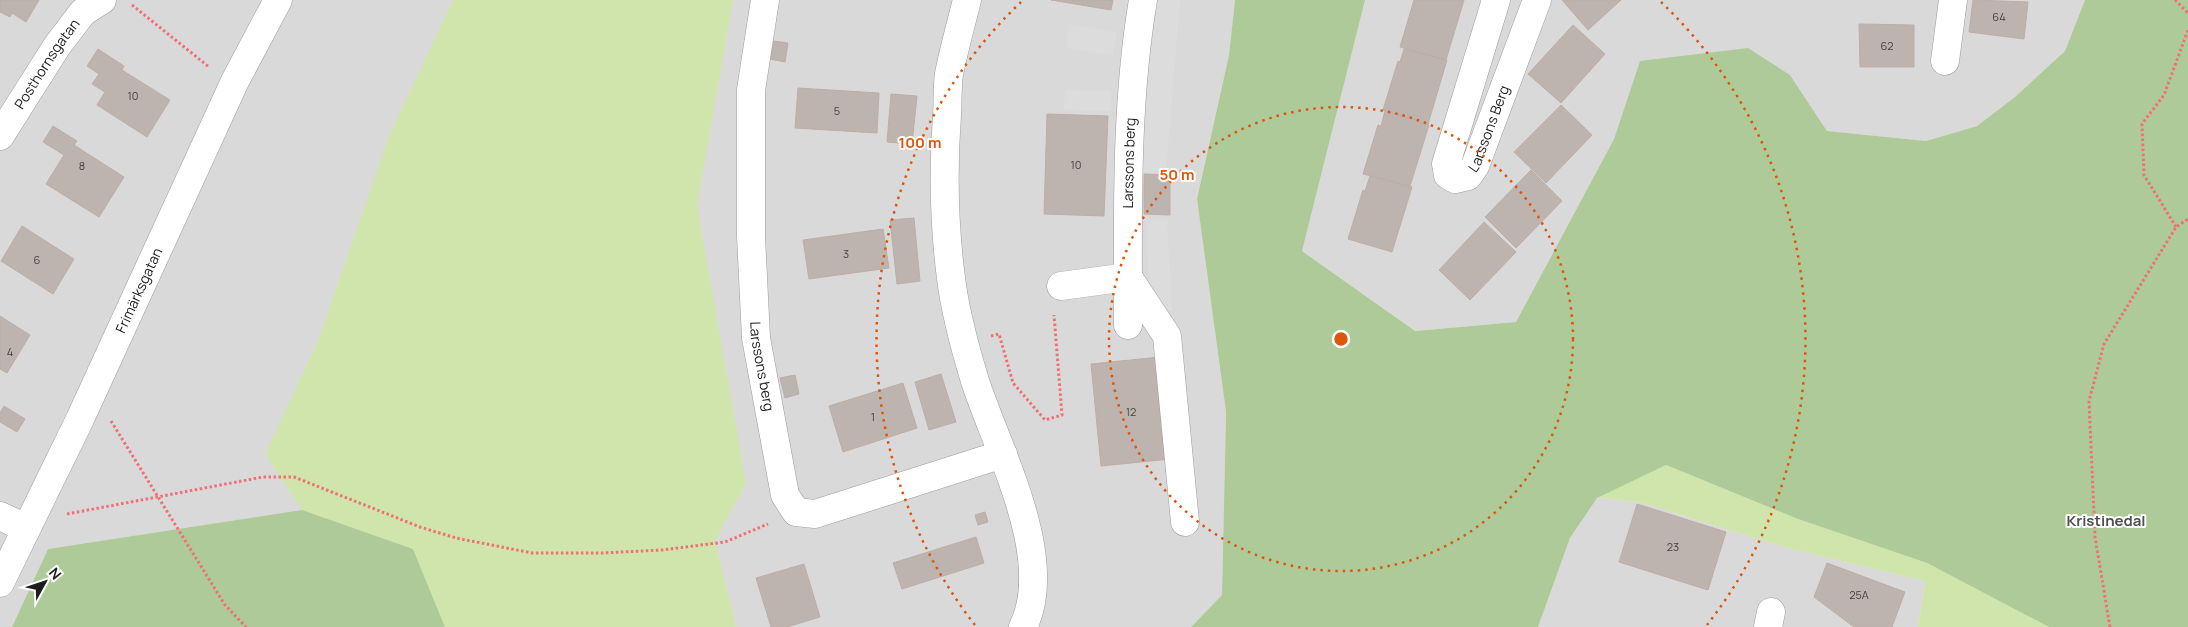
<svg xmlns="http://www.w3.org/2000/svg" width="2188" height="627" font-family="Manrope,sans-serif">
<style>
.residential{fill:#dad9d9}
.grass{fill:#d0e5ab}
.forest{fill:#afca99}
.parking{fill:#dcdcdc}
.building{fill:#bdb3af;stroke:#beada6}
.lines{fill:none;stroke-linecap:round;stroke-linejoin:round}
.minor-casing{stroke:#9d9d9d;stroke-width:29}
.path{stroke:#f16f76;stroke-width:3;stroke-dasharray:2.5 2.5;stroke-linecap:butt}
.minor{stroke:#fff;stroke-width:28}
.ring{fill:none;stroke:#de560d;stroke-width:2.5;stroke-dasharray:2.5 5}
.labels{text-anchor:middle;stroke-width:4;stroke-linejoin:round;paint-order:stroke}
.number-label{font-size:11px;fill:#444241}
.street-label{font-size:14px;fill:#1c1c1c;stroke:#fff}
.neighbourhood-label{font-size:15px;font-weight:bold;fill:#4f4f4f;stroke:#fff}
.centre{fill:#de560d;stroke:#fff;stroke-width:2.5}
.ring-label{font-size:15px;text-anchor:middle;font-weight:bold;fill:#de560d;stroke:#fff;stroke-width:4;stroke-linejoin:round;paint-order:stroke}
</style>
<rect width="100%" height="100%" fill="#ede8e2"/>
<!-- residential -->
<path class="residential" d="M 0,0 L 1235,0 L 1229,55 L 1197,199 L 1226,412 L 1222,595 L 1191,627 L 736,627 L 714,541 L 413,549 L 302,510 L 48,549 L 12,627 L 0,627 Z
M 1365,0 L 2085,0 L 2065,51 L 2015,97 L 1977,126 L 1926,141 L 1827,131 L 1790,75 L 1640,61 L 1614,139 L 1516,322 L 1415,331 L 1302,251 Z
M 1597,497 L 1643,503 L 1784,547 L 1925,581 L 1918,627 L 1538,627 L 1570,538 Z"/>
<!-- grass -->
<path class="grass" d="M 453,0 L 733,0 L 697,205 L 746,483 L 715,541 L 736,627 L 445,627 L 413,549 L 302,510 L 265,454 L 318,341 L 389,136 Z
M 1666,465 L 1798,519 L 1927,563 L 2049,627 L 1918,627 L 1925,581 L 1784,547 L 1643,503 L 1597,497 Z"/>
<!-- forest -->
<path class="forest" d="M 1235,0 L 1365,0 L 1302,251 L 1415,331 L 1516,322 L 1614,139 L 1640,61 L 1748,48 L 1790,75 L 1827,131 L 1926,141 L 1977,126 L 2015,97 L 2065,51 L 2085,0 L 2188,0 L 2188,627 L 2049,627 L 1927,563 L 1798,519 L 1666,465 L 1597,498 L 1570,538 L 1538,627 L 1191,627 L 1222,595 L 1226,412 L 1197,199 L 1229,55 Z
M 302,510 L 413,549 L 445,627 L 12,627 L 48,549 Z"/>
<!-- parking -->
<path class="parking" d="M 1154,0 L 1180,0 L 1166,171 L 1143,172 L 1147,53 Z
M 1069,24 L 1117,32 L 1113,56 L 1065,48 Z
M 1065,90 L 1111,91 L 1111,111 L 1064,110 Z
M 1167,219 L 1172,311 L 1150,312 L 1146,220 Z"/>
<!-- building -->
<path class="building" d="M 0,0 L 39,0 L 26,22 L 12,13 L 10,17 L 0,12 Z
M 1051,0 L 1113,0 L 1111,10 Z
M 1414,0 L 1464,0 L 1446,60 L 1400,47 Z
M 1562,0 L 1621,0 L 1588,30 Z
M 1973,0 L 2028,2 L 2024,39 L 1969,32 Z
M 1859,24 L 1914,25 L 1914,67 L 1860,67 Z
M 1573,25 L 1605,54 L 1561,103 L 1528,74 Z
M 773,41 L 788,43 L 785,62 L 770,59 Z
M 98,49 L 124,66 L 122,70 L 170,100 L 147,137 L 97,105 L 105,92 L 92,84 L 99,74 L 87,66 Z
M 1404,49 L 1447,60 L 1428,124 L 1383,110 L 1398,61 L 1400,62 Z
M 798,88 L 879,93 L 877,133 L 795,128 Z
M 891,94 L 917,96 L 912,144 L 887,142 Z
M 1561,105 L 1592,135 L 1546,183 L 1514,152 Z
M 1385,111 L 1429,125 L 1410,186 L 1363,174 L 1378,125 L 1381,126 Z
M 1047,114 L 1108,116 L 1104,216 L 1044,214 Z
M 53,126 L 77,141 L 74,145 L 124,177 L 99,217 L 46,184 L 64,155 L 43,142 Z
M 1531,170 L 1562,201 L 1516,248 L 1485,217 Z
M 1144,174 L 1170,175 L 1170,215 L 1144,214 Z
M 1370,176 L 1412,187 L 1392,252 L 1348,239 L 1363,190 L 1365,191 Z
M 914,218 L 920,281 L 897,284 L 890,220 Z
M 1484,222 L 1516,252 L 1470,300 L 1439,270 Z
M 22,226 L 74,259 L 53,294 L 1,261 Z
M 883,229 L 889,268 L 809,279 L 803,240 Z
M 0,316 L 30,335 L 7,373 L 0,369 Z
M 1160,357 L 1170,459 L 1101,466 L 1091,364 Z
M 941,374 L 956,422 L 929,430 L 915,382 Z
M 795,375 L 799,394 L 785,398 L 780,378 Z
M 903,383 L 917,428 L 843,452 L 829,406 Z
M 4,406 L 25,419 L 17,432 L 0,422 L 0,413 Z
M 1637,504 L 1726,532 L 1708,590 L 1619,562 Z
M 985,512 L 988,522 L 978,525 L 975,515 Z
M 976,537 L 984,563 L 902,589 L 893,563 Z
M 1827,563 L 1905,592 L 1892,627 L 1854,627 L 1814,597 Z
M 804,564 L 820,617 L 787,627 L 771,627 L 756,578 Z"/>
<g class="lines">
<defs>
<g id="minor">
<path id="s1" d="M 765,0 L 751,90 L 751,236 L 756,338 L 785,495 L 796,512 L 815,514 L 1003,454"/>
<path d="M 967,0 C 961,24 954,49 949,74 C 947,87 948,102 947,115 C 943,169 944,224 951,278 C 955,312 965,348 975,381 C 997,449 1057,558 1023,627"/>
<path id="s2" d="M 1496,0 L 1446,164 L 1448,175 L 1455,179 L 1468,176 L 1475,166 L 1537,0"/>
<path d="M 1945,61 L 1953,0"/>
<path id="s3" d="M 0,136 L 57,46 L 83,12 L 102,0"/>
<path d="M 1061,286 L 1128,277 L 1167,336 L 1185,522"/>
<path id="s4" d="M 1128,325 C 1128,217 1125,107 1143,0"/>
<path d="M 0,516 L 26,528"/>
<path id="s5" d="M 0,583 L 80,419 L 235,81 L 278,0"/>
<path d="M 1768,627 L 1771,612"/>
</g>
</defs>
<!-- minor casing -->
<use href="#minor" class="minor-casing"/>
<!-- path -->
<path class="path" d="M 2175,0 L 2188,13
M 132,5 L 209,67
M 2176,227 L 2144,175 L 2142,124 L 2164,95 L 2188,30
M 991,336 L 999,334 L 1013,383 L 1045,420 L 1062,415 L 1054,315
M 111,421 L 225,605 L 246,627
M 67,514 L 263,477 L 294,477 L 420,527 L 456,538 L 532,553 L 603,553 L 662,550 L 725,542 L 768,524
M 2110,627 L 2095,537 L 2089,401 L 2104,344 L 2176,227 L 2188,219"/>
<!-- minor -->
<use href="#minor" class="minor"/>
</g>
<!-- distance rings -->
<g class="ring">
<circle cx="1341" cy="339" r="232"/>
<path d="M975 625A465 465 0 0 1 1021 2M1661 2A465 465 0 0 1 1707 625"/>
</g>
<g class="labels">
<!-- number labels -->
<g class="number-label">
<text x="1999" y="21">64</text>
<text x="1887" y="50">62</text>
<text x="133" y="100">10</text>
<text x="837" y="115">5</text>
<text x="1076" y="169">10</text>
<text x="82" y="170">8</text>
<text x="846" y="258">3</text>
<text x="37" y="264">6</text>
<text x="10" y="356">4</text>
<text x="1131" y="416">12</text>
<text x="873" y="421">1</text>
<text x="1673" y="551">23</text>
<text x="1859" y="599">25A</text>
</g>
<!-- street labels -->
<g class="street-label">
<text dy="5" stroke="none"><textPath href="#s3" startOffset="86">Posthornsgatan</textPath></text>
<text dy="5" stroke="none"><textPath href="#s2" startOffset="256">Larssons Berg</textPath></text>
<text dy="5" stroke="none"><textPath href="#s4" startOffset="162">Larssons berg</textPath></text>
<text dy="5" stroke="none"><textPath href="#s5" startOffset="324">Frimärksgatan</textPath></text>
<text dy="5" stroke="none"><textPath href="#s1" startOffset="368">Larssons berg</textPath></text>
</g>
<!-- neighbourhood labels -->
<g class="neighbourhood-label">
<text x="2106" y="526">Kristinedal</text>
</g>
</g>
<circle cx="1341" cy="339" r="8" class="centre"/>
<g class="ring-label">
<text x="920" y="148">100 m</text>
<text x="1177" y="180">50 m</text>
</g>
<!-- north arrow -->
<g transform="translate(45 582) rotate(50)" stroke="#ffffff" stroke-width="4" paint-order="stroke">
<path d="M0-4L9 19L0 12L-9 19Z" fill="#1c1c1c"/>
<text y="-8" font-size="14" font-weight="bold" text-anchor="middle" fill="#1c1c1c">N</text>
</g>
</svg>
